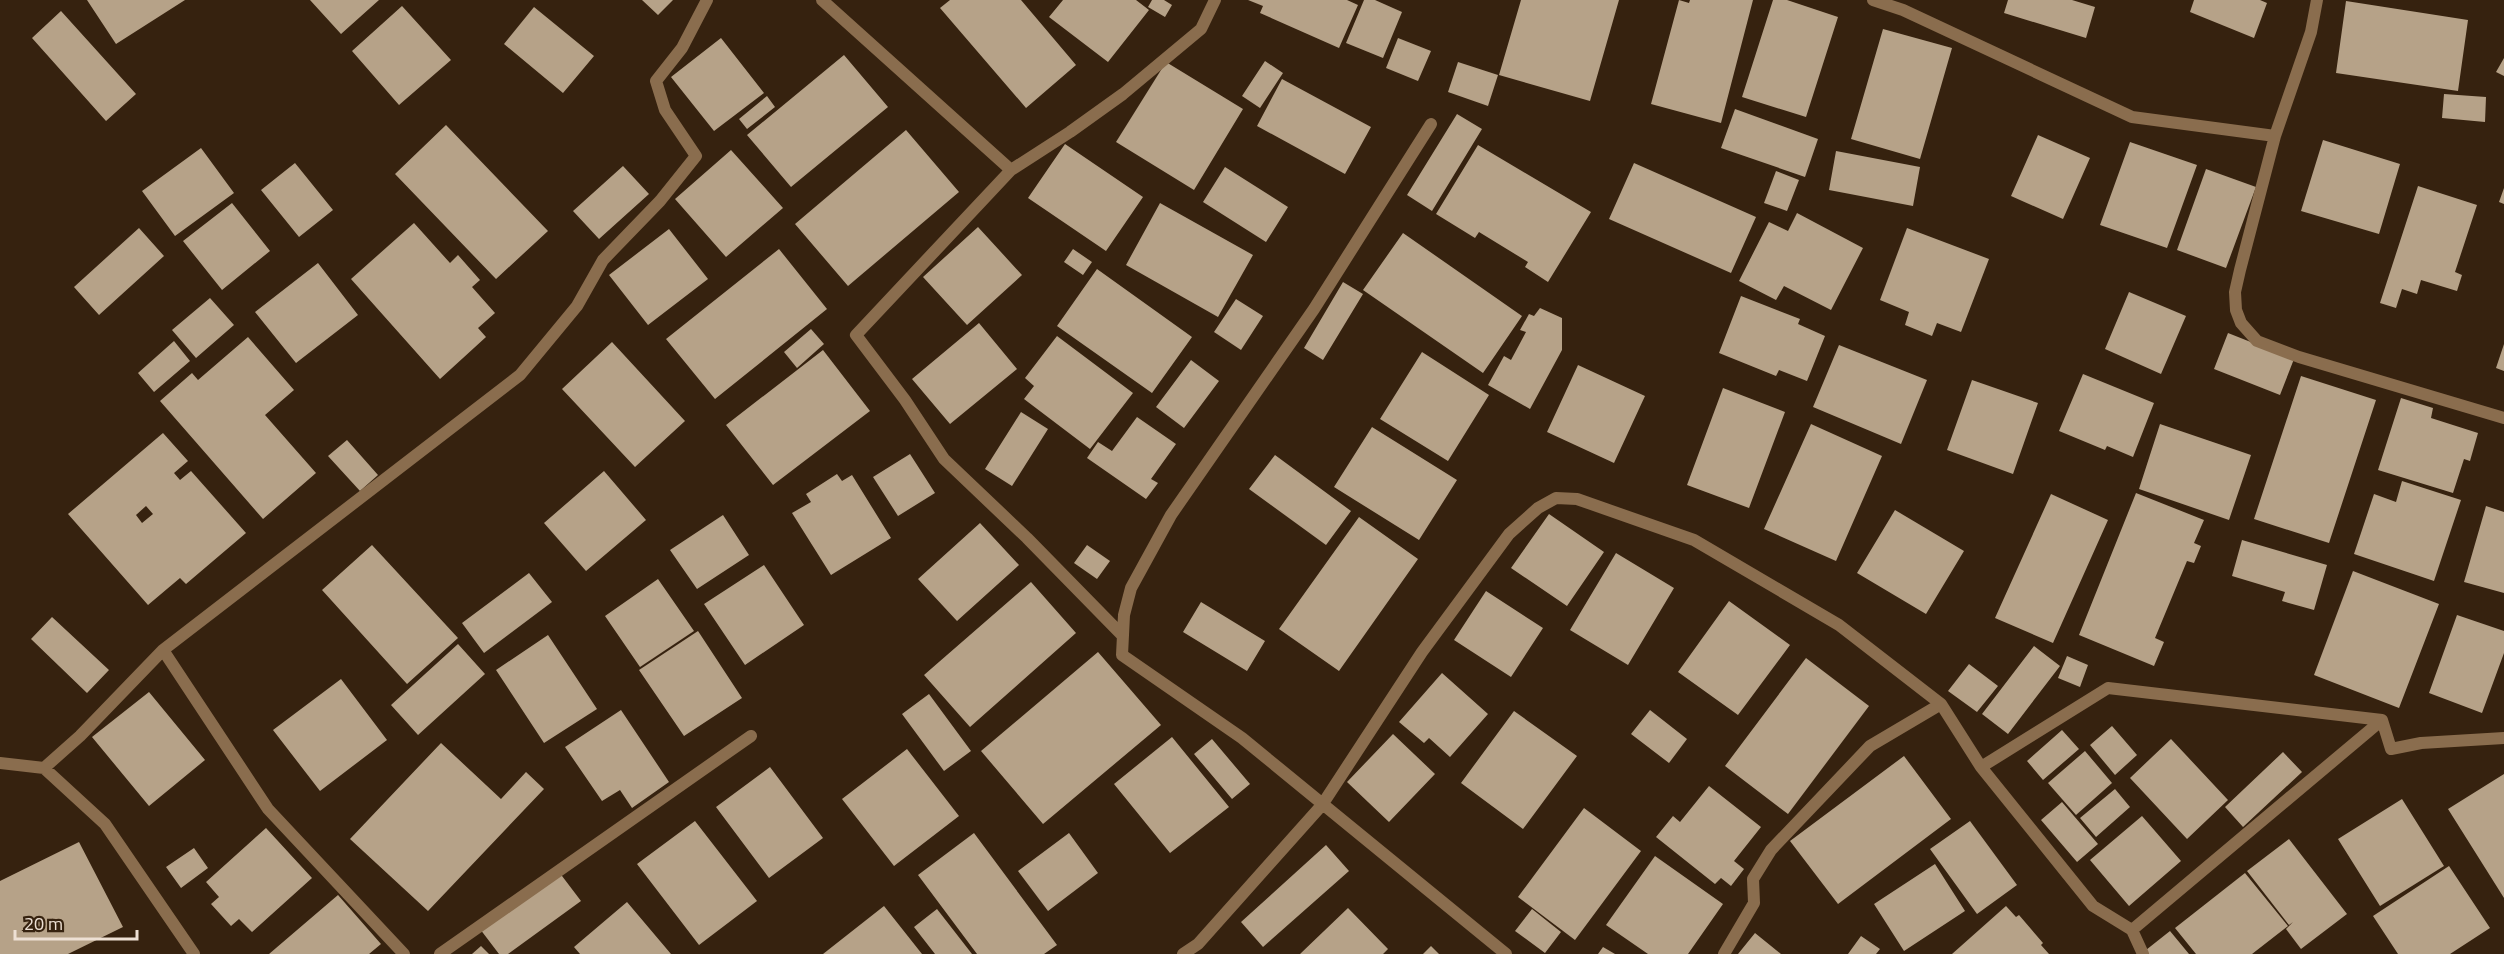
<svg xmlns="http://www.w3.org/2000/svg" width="2504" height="954" font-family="'Titillium Web',sans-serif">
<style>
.building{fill:#b6a288;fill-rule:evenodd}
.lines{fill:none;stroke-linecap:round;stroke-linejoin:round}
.street{stroke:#8a6d4e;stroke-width:12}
</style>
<rect width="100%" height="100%" fill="#36220f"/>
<!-- building -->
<path class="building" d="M 87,0 L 185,0 L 116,44 Z
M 310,0 L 379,0 L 341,34 Z
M 642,0 L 673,0 L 658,15 Z
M 950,0 L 1021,0 L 1076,65 L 1026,108 L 940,8 Z
M 1063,0 L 1136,0 L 1149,10 L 1108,62 L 1049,17 Z
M 1152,0 L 1164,0 L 1172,5 L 1165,17 L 1148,7 Z
M 1248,0 L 1347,0 L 1358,5 L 1339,48 L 1260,13 L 1263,6 Z
M 1364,0 L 1375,0 L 1402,12 L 1383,58 L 1346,43 Z
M 1521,0 L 1619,0 L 1590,101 L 1499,75 Z
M 1679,0 L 1689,3 L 1690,0 L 1753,0 L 1721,123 L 1651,104 Z
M 1773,0 L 1787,0 L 1838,17 L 1806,117 L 1742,97 Z
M 2008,0 L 2072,0 L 2095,7 L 2086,38 L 2004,13 Z
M 2194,0 L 2260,0 L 2267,3 L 2254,38 L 2190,12 Z
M 2346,1 L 2468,20 L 2458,91 L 2336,73 Z
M 402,6 L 451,60 L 399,105 L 352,51 Z
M 534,7 L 594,56 L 563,93 L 504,44 Z
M 61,11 L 136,94 L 106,121 L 32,38 Z
M 1883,29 L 1952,48 L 1920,159 L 1851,139 Z
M 721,38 L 764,93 L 714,131 L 671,77 Z
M 1398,38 L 1431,51 L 1418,81 L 1386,68 Z
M 844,55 L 888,107 L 791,187 L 747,135 Z
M 2504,58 L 2504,76 L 2496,72 Z
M 1265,61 L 1283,73 L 1260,108 L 1242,96 Z
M 1166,62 L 1243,109 L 1194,190 L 1116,142 Z
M 1458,62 L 1498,75 L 1488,106 L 1448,92 Z
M 1282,79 L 1371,127 L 1345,174 L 1257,126 Z
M 2444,94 L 2486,97 L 2485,122 L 2442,118 Z
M 767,96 L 775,107 L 747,129 L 739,119 Z
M 1735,109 L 1818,139 L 1805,177 L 1721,148 Z
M 1457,114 L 1482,129 L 1432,211 L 1407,195 Z
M 446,125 L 548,231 L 496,279 L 395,174 Z
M 906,130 L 959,192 L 848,286 L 795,224 Z
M 2038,135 L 2090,158 L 2063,219 L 2011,196 Z
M 2323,140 L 2400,164 L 2379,234 L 2301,211 Z
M 2130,142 L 2197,165 L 2167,248 L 2100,225 Z
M 1065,144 L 1143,197 L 1106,251 L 1028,198 Z
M 1478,145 L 1591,212 L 1548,282 L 1525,267 L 1528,262 L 1479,232 L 1475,238 L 1436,214 Z
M 201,148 L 234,193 L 175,236 L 142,191 Z
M 731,150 L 783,208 L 726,257 L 675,199 Z
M 1836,151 L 1920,167 L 1913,206 L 1829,190 Z
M 295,163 L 333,210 L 299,237 L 261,190 Z
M 1634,163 L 1756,217 L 1731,273 L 1609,219 Z
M 623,166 L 649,194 L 599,239 L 573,211 Z
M 1225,167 L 1288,207 L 1266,242 L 1203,202 Z
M 2206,169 L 2256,187 L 2226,268 L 2177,250 Z
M 1776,171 L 1799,180 L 1787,211 L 1764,203 Z
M 2418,186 L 2477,205 L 2455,272 L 2462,275 L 2457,291 L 2421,280 L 2417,294 L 2402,289 L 2396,308 L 2380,303 Z
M 2504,188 L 2504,204 L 2499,202 Z
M 232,203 L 270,251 L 222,290 L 183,241 Z
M 1160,203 L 1253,255 L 1218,317 L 1126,265 Z
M 1797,213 L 1863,248 L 1831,310 L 1784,286 L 1776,300 L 1739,281 L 1769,222 L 1788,231 Z
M 414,223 L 450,263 L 458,255 L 480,280 L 472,287 L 495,313 L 478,328 L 486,337 L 440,379 L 351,279 Z
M 978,227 L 1022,275 L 967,325 L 923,277 Z
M 139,228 L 164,256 L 99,315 L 74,287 Z
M 1907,228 L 1989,259 L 1961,332 L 1937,323 L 1932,336 L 1905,325 L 1909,312 L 1880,300 Z
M 669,229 L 708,279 L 648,325 L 609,275 Z
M 1403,233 L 1522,316 L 1483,373 L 1363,290 Z
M 779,249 L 827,309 L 715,399 L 666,339 Z
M 1073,249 L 1092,262 L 1083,275 L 1064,262 Z
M 318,263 L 358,315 L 296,363 L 255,312 Z
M 1097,269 L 1192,337 L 1152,393 L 1057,326 Z
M 1343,282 L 1363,294 L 1323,360 L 1304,348 Z
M 2129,292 L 2186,316 L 2161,374 L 2105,349 Z
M 1741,296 L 1800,319 L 1798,324 L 1825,336 L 1807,381 L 1779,370 L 1776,376 L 1719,353 Z
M 210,298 L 234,325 L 196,358 L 172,330 Z
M 1236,299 L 1263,316 L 1241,350 L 1214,332 Z
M 1540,308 L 1562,318 L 1562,350 L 1530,409 L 1488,385 L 1504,356 L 1511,360 L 1526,332 L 1520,330 L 1529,314 L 1534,316 Z
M 979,323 L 1017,369 L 950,424 L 912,379 Z
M 811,329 L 824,344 L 797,368 L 784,352 Z
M 2228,333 L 2294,359 L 2280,395 L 2214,369 Z
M 1057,336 L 1133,393 L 1090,449 L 1024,399 L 1034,386 L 1025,378 Z
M 248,337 L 294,390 L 265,415 L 316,473 L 263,519 L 160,401 L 192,373 L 198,380 Z
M 174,341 L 190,361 L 154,392 L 138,373 Z
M 612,342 L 685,421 L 635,467 L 562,389 Z
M 2504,344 L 2504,371 L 2496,368 Z
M 1839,345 L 1927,380 L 1901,444 L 1813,407 Z
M 823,350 L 870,411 L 773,485 L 726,425 Z
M 1422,352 L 1489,395 L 1448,461 L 1380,419 Z
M 1191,360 L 1219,381 L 1184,428 L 1156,407 Z
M 1578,365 L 1645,396 L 1614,463 L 1547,432 Z
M 2083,374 L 2154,403 L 2133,457 L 2107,446 L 2105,450 L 2059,431 Z
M 2301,376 L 2376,400 L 2329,543 L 2254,519 Z
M 1972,380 L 2038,403 L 2013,474 L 1947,450 Z
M 1723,388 L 1785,412 L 1749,508 L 1687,485 Z
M 2401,398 L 2433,408 L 2431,418 L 2478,433 L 2470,461 L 2464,459 L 2453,493 L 2378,470 Z
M 1021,412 L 1048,429 L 1012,486 L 985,469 Z
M 1137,417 L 1176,444 L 1151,479 L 1158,483 L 1146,499 L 1087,458 L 1098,442 L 1112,451 Z
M 1811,424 L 1882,456 L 1836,561 L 1764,529 Z
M 2160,424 L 2251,455 L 2229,520 L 2139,489 Z
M 1372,427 L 1457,480 L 1419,540 L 1334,487 Z
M 163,433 L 188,461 L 174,473 L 180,480 L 191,471 L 246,533 L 186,584 L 180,578 L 148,605 L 68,514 ZM 146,506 L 153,514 L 142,523 L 136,515 Z
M 347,440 L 378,475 L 360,491 L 328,456 Z
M 910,454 L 935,493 L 898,516 L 873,477 Z
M 1275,455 L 1351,511 L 1326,545 L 1249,489 Z
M 604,471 L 646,520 L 586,571 L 544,523 Z
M 837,474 L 842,481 L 852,475 L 891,538 L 831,575 L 792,513 L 811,502 L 806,494 Z
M 2402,481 L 2461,500 L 2434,581 L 2354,554 L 2374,494 L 2396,502 Z
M 2136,493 L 2204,520 L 2194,543 L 2201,546 L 2194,563 L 2187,561 L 2155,638 L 2164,642 L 2154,666 L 2079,635 Z
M 2051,494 L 2108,520 L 2053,643 L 1995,618 Z
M 2486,506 L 2504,512 L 2504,593 L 2464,582 Z
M 1895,510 L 1964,551 L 1926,614 L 1857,573 Z
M 1549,514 L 1604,552 L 1567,606 L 1511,568 Z
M 723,515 L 749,555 L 697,589 L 670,550 Z
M 1359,517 L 1418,559 L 1339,671 L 1279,629 Z
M 980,523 L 1019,565 L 957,621 L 918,579 Z
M 2242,540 L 2327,565 L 2314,610 L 2282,601 L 2285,592 L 2232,576 Z
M 372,545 L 458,638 L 407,684 L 322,590 Z
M 1087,545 L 1110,561 L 1097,579 L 1074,563 Z
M 1616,553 L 1674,588 L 1628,665 L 1570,630 Z
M 764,565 L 804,625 L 745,665 L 704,604 Z
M 2353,571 L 2439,604 L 2399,708 L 2314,675 Z
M 529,573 L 552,602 L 484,653 L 462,623 Z
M 658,579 L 694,631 L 640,667 L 605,616 Z
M 1031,582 L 1076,633 L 970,727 L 924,675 Z
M 1486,591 L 1543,628 L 1511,677 L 1454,640 Z
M 1729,601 L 1790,645 L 1738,715 L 1678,672 Z
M 1201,602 L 1265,641 L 1247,671 L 1183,632 Z
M 2457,615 L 2504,631 L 2504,653 L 2482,713 L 2429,693 Z
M 52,617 L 109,670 L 87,693 L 31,639 Z
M 698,631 L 742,698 L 684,736 L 639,670 Z
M 548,635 L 597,709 L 544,743 L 496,670 Z
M 458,644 L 485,674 L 418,735 L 391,705 Z
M 2034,646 L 2060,666 L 2008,734 L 1982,714 Z
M 1098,652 L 1161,725 L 1043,824 L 981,751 Z
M 2067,656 L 2088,665 L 2080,687 L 2058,678 Z
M 1806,658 L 1869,706 L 1788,814 L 1725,766 Z
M 1969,664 L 1998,686 L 1977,712 L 1948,691 Z
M 1442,673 L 1488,714 L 1450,757 L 1429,738 L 1424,743 L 1399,722 Z
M 341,679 L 387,740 L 320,791 L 273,730 Z
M 149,692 L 205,760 L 149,806 L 92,737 Z
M 929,694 L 971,751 L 944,771 L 902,714 Z
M 621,710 L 669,782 L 632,808 L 620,790 L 602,801 L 565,747 Z
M 1650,710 L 1687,739 L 1669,763 L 1631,734 Z
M 1514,711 L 1577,756 L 1523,829 L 1461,783 Z
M 2112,726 L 2137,755 L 2115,775 L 2090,745 Z
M 2062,730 L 2079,749 L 2043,780 L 2027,761 Z
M 1393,734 L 1435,774 L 1389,822 L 1347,782 Z
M 1172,737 L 1229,807 L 1170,853 L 1114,784 Z
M 1212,739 L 1250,784 L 1232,799 L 1194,754 Z
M 2171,739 L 2228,800 L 2187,839 L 2130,778 Z
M 441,743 L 501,799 L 526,772 L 544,789 L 428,911 L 350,839 Z
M 907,749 L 959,816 L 894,866 L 842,799 Z
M 2085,751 L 2112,783 L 2076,815 L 2048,783 Z
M 2283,752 L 2302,772 L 2243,827 L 2225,807 Z
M 1904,756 L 1951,819 L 1838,904 L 1790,841 Z
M 770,767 L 823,838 L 769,878 L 716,807 Z
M 2504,774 L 2504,898 L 2448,809 Z
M 1709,786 L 1761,827 L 1734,861 L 1744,869 L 1731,886 L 1721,878 L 1715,884 L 1656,837 L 1673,816 L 1680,822 Z
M 2115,789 L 2130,807 L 2096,837 L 2080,818 Z
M 2402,799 L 2444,866 L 2380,906 L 2338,839 Z
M 2062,802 L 2098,844 L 2077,862 L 2041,820 Z
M 1584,808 L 1641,851 L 1575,940 L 1518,897 Z
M 2142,816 L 2181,861 L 2129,906 L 2090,860 Z
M 695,821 L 757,901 L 699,945 L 637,864 Z
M 1970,821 L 2017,885 L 1977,914 L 1930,849 Z
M 266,828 L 312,878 L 252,932 L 239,919 L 231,926 L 211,904 L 219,897 L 206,882 Z
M 974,833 L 1057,945 L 1044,954 L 977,954 L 918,875 Z
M 1069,833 L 1098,873 L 1048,911 L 1018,871 Z
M 2289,839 L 2347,914 L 2301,949 L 2286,929 L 2293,922 L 2289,925 L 2247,871 Z
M 79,842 L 123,927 L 68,954 L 0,954 L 0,881 Z
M 1326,845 L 1349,871 L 1263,947 L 1241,922 Z
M 194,848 L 208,868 L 181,888 L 166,867 Z
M 1655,856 L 1723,904 L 1688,954 L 1648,954 L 1606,925 Z
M 1935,864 L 1965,911 L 1904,951 L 1874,904 Z
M 2449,866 L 2490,928 L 2450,954 L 2398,954 L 2373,916 Z
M 559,872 L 581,901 L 508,954 L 499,954 L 480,929 Z
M 2245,873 L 2288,926 L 2252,954 L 2196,954 L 2175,928 Z
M 338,895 L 381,944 L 369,954 L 269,954 Z
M 627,902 L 671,954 L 580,954 L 574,947 Z
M 884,906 L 922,954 L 823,954 Z
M 2006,906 L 2016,917 L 2019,915 L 2043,943 L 2041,945 L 2049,954 L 1952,954 Z
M 1348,908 L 1388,949 L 1383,954 L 1300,954 Z
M 937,909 L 972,954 L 935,954 L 914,927 Z
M 1532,909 L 1561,932 L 1545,953 L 1515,931 Z
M 2170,931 L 2189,954 L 2149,954 L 2146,950 Z
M 1755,933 L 1781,954 L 1738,954 Z
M 1861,936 L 1880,949 L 1876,954 L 1848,954 Z
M 481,946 L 489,954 L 472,954 Z
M 1431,946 L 1439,954 L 1423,954 Z
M 1603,947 L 1615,954 L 1598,954 Z"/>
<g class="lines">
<!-- street -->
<path class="street" d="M 822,0 L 1011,170
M 1873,0 L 1903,10 L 2132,117 L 2275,136
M 2317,0 L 2311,32 L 2275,136 L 2240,270 L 2235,292 L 2236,310 L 2241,323 L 2257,341 L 2299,357 L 2504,418
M 1431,124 L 1314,309 L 1171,515 L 1131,588 L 1124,615 L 1122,655 L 1242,738 L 1506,954
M 1123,636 L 1027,538 L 944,459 L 905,400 L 856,335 L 1011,170 L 1070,132 L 1123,94 L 1201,29 L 1215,0
M 163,650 L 268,809 L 404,954
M 0,763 L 44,768 L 105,824 L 194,954
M 1981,767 L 2108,688 L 2382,720
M 44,768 L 80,736 L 163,650 L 520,375 L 577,306 L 603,260 L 660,201 L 696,156 L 665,110 L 656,81 L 682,48 L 707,0
M 2132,930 L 2382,720 L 2391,749 L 2421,743 L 2504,738
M 440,954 L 751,736
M 1183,954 L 1198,944 L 1322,805 L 1422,652 L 1509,534 L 1538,508 L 1556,498 L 1577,499 L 1694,540 L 1839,625 L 1941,704 L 1981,767 L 2093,906 L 2132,930 L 2143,954
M 1724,954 L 1754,903 L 1753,879 L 1771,850 L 1870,746 L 1941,704"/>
</g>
<!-- scale -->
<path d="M15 930v9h122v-9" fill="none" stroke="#ede0d4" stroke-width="3"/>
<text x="24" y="930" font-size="18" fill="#ede0d4" stroke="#36220f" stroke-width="4.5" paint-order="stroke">20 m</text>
</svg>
